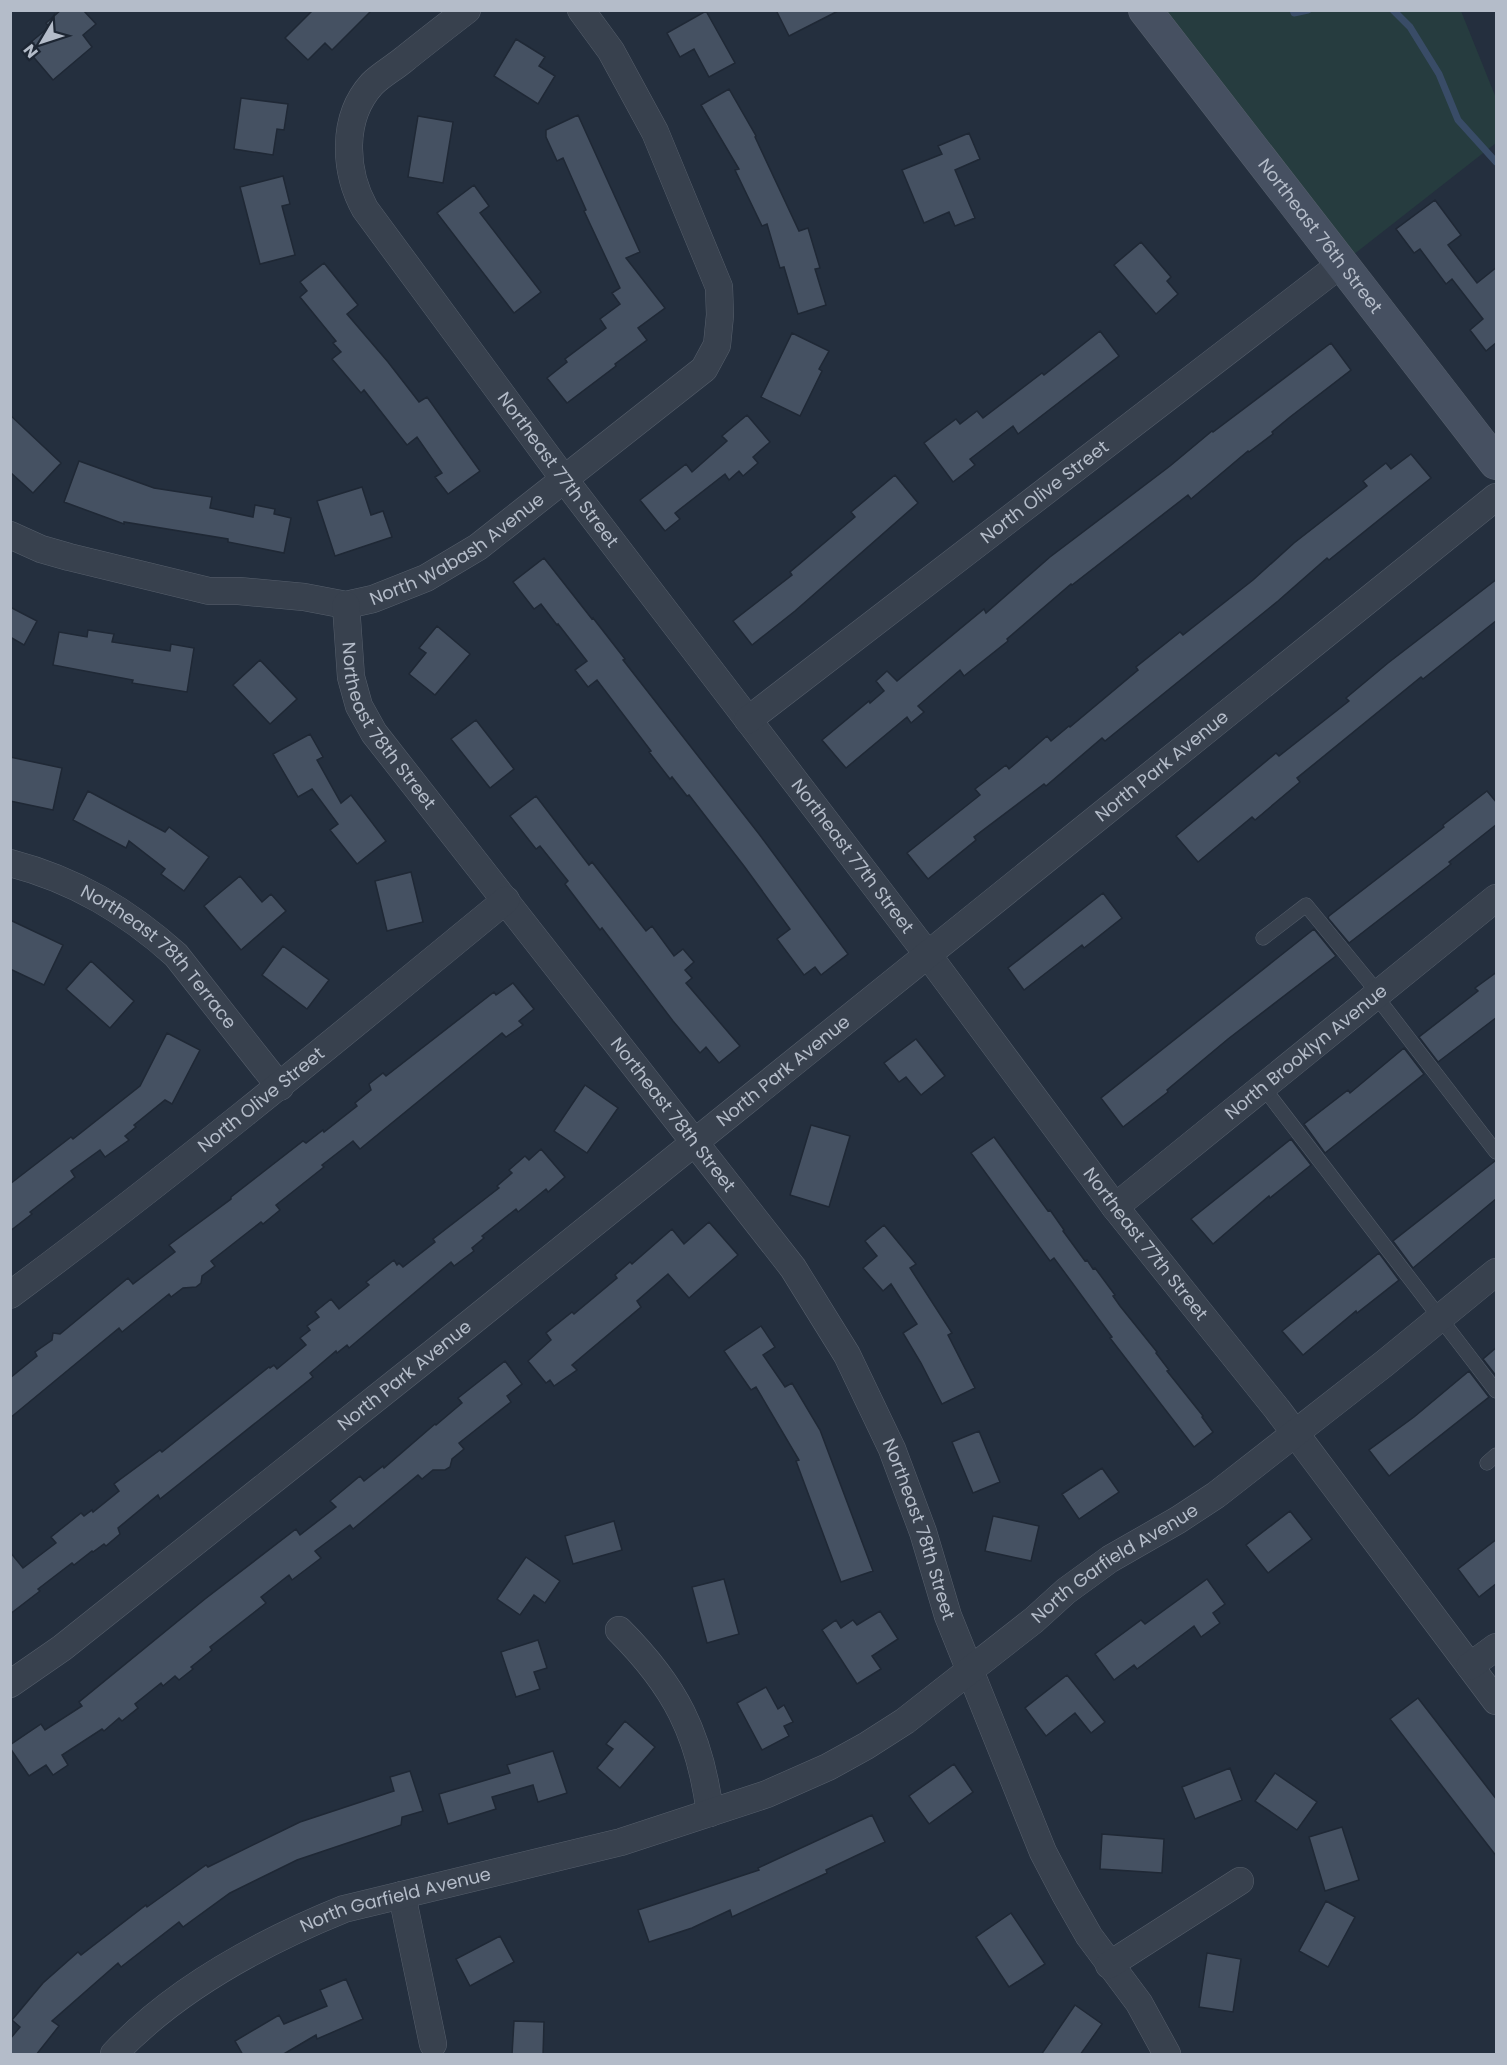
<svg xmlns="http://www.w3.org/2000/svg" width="1507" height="2065" font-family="Poppins,sans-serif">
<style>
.green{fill:#263c3f}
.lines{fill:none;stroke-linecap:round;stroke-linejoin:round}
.stream{stroke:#394c67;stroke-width:7}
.building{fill:#455162;stroke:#1f2835;stroke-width:1.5}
.lane-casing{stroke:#565f6c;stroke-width:15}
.street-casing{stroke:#565f6c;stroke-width:28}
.secondary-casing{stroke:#565f6c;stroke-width:34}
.lane{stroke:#38414e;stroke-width:14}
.street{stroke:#38414e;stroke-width:27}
.secondary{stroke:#465061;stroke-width:33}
.labels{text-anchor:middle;stroke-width:4.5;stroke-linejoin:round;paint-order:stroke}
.street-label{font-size:18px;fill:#b4bcc9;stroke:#1d2633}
</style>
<rect width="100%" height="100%" fill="#242f3e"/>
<!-- green -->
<path class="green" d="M 1165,11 L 1461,11 L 1496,98 L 1496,143 L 1353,255 Z"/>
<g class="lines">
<!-- stream -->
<path class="stream" d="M 1293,10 L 1294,13 L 1308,10
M 1393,10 L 1410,27 L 1439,74 L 1458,120 L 1496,162"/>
</g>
<!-- building -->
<path class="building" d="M 61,10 L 83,10 L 96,24 L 83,35 L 92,47 L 53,80 L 25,47 L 49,27 L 46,23 Z
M 313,10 L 372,10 L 332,50 L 325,43 L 308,60 L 285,38 Z
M 776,10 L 840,10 L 789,36 Z
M 706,11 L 735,63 L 709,77 L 694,49 L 680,57 L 667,33 Z
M 516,39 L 545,57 L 539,66 L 555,76 L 538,104 L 494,76 Z
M 729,89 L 756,136 L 755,137 L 799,231 L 808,228 L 820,268 L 815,269 L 826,305 L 798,314 L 784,267 L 780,268 L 767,224 L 762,226 L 735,170 L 739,169 L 701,105 Z
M 241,98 L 288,104 L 284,130 L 277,129 L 273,155 L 234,149 Z
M 578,115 L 640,252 L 626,258 L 665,308 L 638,328 L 647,340 L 615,364 L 616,366 L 567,403 L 547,378 L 567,362 L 565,359 L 606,328 L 600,319 L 620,304 L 612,293 L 620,288 L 584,211 L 586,210 L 563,158 L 557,161 L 546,137 L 546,130 Z
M 418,116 L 453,122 L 443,183 L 408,177 Z
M 969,133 L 980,159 L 955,170 L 975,218 L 955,226 L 949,212 L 924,223 L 902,170 L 942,154 L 938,146 Z
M 283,176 L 290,204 L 282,206 L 295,255 L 260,264 L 240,187 Z
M 474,185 L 489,206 L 480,213 L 541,292 L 514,313 L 437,213 Z
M 1435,200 L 1461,235 L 1448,245 L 1477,283 L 1497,267 L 1497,342 L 1486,351 L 1470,330 L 1483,319 L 1452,279 L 1446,284 L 1420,249 L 1414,253 L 1396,229 Z
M 1141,242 L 1171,277 L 1167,281 L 1178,294 L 1156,314 L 1114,265 Z
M 324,263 L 358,305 L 347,314 L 388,362 L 419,402 L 427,397 L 480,471 L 448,494 L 435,477 L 442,473 L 417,437 L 407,445 L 364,390 L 361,393 L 332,359 L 341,352 L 333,343 L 336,341 L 300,297 L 307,291 L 300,282 Z
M 1100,331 L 1119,356 L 1018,434 L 1013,426 L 970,459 L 975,465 L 953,482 L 924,443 L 956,419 L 960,424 L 977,411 L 983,418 L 1042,373 L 1044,375 Z
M 792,333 L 829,351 L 819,369 L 822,371 L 800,416 L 761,397 Z
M 1331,343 L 1351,370 L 1290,417 L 1272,432 L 1273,434 L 1249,452 L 1248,451 L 1191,499 L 1188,495 L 1072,585 L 1071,584 L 1007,639 L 1008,641 L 964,676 L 960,670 L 918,706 L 924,712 L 911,723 L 907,717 L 846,768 L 822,740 L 869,701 L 870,703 L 884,691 L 876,681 L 887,671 L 897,681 L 984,609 L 986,613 L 1050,557 L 1170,466 L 1212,431 L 1213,432 Z
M 10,415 L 61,463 L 33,493 L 10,472 Z
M 747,415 L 770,442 L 753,457 L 758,463 L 743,476 L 739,471 L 729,480 L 725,474 L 675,513 L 680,519 L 665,531 L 640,500 L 686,464 L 692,472 L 727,441 L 722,436 Z
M 1411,454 L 1431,478 L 1329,560 L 1327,558 L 1278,601 L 1105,741 L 1102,738 L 1046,786 L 1044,784 L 974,837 L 976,840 L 928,879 L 907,853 L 980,795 L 975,789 L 1006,765 L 1009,769 L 1047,736 L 1051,741 L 1069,726 L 1070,727 L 1138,670 L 1136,667 L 1180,632 L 1183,635 L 1253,580 L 1294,543 L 1367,486 L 1363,481 L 1386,463 L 1391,469 Z
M 79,461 L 154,488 L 212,497 L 210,508 L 253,517 L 255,505 L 275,509 L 274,514 L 291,518 L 284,553 L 228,542 L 228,539 L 124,522 L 124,524 L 64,502 Z
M 895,475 L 918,503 L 795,611 L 752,645 L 733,621 L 792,575 L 790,572 L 855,517 L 851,512 Z
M 362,487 L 371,515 L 383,511 L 392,537 L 335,556 L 317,501 Z
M 544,558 L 592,619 L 593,618 L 625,659 L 623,660 L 759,834 L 848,954 L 821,975 L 815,967 L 804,975 L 777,939 L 790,929 L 744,866 L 689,795 L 687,796 L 672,777 L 670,779 L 649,752 L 651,751 L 597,680 L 588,687 L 575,670 L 587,661 L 558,624 L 557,625 L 541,604 L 534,609 L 513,582 Z
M 1497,579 L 1497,620 L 1423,679 L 1421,677 L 1297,778 L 1300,782 L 1255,820 L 1252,817 L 1198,862 L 1176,836 L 1276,753 L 1279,756 L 1349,701 L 1346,698 L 1388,663 Z
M 10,607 L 37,621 L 24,645 L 10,637 Z
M 437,626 L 470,654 L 435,695 L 409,674 L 426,653 L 419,648 Z
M 88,630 L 114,634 L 112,642 L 170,651 L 171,644 L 194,648 L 187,692 L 132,683 L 133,680 L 53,665 L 59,632 L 87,637 Z
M 260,660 L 297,699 L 270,724 L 233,685 Z
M 476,720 L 514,769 L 490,788 L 451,739 Z
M 310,734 L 323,757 L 317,760 L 341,803 L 351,795 L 386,841 L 357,864 L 330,830 L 338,824 L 312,789 L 298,797 L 273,754 Z
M 10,757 L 62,768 L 53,810 L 10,801 Z
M 88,791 L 165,832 L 169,827 L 209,857 L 184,891 L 161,874 L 165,869 L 129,841 L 126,848 L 73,820 Z
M 1487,791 L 1497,803 L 1497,824 L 1449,862 L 1451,864 L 1349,943 L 1328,918 L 1329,916 L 1444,827 L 1443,825 Z
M 536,796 L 589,865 L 592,862 L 646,931 L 652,926 L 674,956 L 683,949 L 694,962 L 685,970 L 692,978 L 686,983 L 740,1046 L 719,1063 L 706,1047 L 700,1053 L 673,1021 L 602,928 L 600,930 L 565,884 L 568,881 L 540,846 L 536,849 L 510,816 Z
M 411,872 L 423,922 L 387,931 L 375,881 Z
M 240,876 L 262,902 L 271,894 L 286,911 L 241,950 L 204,906 Z
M 1103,893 L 1122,918 L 1084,948 L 1082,945 L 1024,990 L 1008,968 Z
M 10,920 L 63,945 L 44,985 L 10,969 Z
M 1314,929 L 1336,956 L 1228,1039 L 1167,1090 L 1168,1092 L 1123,1127 L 1101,1098 Z
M 283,946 L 329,980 L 307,1009 L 262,975 Z
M 91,961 L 134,1001 L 110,1028 L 66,989 Z
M 1497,972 L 1497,1017 L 1438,1062 L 1419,1037 L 1478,991 L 1475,988 Z
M 513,983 L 534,1009 L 519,1021 L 523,1025 L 506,1037 L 502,1033 L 360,1149 L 353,1141 L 322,1165 L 324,1167 L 276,1205 L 280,1210 L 263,1224 L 261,1222 L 211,1261 L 215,1266 L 202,1276 L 201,1283 L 196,1287 L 183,1288 L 171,1297 L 169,1294 L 122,1332 L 119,1328 L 10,1418 L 10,1378 L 37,1356 L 35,1352 L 52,1340 L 53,1333 L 60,1334 L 128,1278 L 133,1284 L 175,1252 L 169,1245 L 231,1199 L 231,1197 L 303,1141 L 306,1143 L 323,1130 L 324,1132 L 357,1106 L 355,1103 L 371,1090 L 369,1084 L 383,1073 L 386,1076 L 494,992 L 496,995 Z
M 167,1033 L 200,1050 L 172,1104 L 165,1100 L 134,1125 L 136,1127 L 125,1136 L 129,1140 L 105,1157 L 100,1150 L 71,1171 L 75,1177 L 30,1212 L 32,1214 L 10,1231 L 10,1184 L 71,1137 L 73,1139 L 140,1086 Z
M 916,1039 L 945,1076 L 921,1095 L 906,1077 L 899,1082 L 884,1063 Z
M 1404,1048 L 1424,1074 L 1325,1153 L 1304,1124 L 1348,1090 L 1350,1093 Z
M 585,1085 L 618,1108 L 587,1153 L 554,1131 Z
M 811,1125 L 850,1136 L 829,1207 L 790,1195 Z
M 994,1137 L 1048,1211 L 1050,1210 L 1064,1230 L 1063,1231 L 1085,1261 L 1087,1260 L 1093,1269 L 1095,1268 L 1115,1295 L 1113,1296 L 1120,1306 L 1157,1352 L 1156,1353 L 1169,1370 L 1167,1371 L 1203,1416 L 1202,1417 L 1213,1432 L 1194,1447 L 1110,1338 L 1112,1337 L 1054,1258 L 1050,1261 L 971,1153 Z
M 1291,1139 L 1311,1165 L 1270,1198 L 1269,1196 L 1213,1244 L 1191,1219 Z
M 541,1149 L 565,1177 L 548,1192 L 546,1189 L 518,1212 L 516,1209 L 482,1236 L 484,1238 L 472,1248 L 474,1251 L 454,1266 L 451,1262 L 349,1348 L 347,1345 L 337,1353 L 336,1351 L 310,1373 L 313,1377 L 184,1480 L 160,1499 L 158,1495 L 118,1528 L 120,1534 L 106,1546 L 104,1544 L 93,1552 L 92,1551 L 74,1565 L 72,1563 L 38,1589 L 40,1591 L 10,1614 L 10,1552 L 23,1568 L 56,1543 L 51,1537 L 81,1513 L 84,1516 L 92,1510 L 93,1512 L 119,1491 L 114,1484 L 160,1450 L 162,1452 L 269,1367 L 270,1368 L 274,1365 L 277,1369 L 306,1345 L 300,1338 L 310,1330 L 307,1326 L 319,1317 L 315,1312 L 331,1299 L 339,1309 L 369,1285 L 366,1282 L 394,1260 L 397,1265 L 399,1263 L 403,1267 L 435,1242 L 433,1239 L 499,1188 L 497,1186 L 512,1173 L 509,1170 L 525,1156 L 529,1160 Z
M 1495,1161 L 1497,1161 L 1497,1198 L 1413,1268 L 1393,1241 Z
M 709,1222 L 738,1255 L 689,1298 L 668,1274 L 637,1301 L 641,1307 L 572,1365 L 577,1370 L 554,1386 L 550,1380 L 546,1383 L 528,1361 L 551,1340 L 546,1333 L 572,1312 L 574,1314 L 617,1278 L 615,1275 L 630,1262 L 632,1264 L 672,1229 L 684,1244 Z
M 884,1225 L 916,1264 L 910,1268 L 952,1333 L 948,1335 L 975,1388 L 942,1404 L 921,1363 L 903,1333 L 917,1324 L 891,1284 L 883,1291 L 863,1268 L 877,1256 L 865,1241 Z
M 1379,1253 L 1399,1280 L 1357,1313 L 1356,1311 L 1303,1355 L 1282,1331 Z
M 761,1326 L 775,1347 L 763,1355 L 785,1387 L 792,1383 L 820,1430 L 873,1571 L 841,1582 L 796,1461 L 799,1460 L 756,1387 L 751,1390 L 724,1351 Z
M 1497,1347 L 1497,1377 L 1483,1359 Z
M 505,1361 L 522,1384 L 507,1396 L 511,1402 L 459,1443 L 464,1449 L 452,1459 L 450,1467 L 445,1470 L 433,1470 L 422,1479 L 418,1475 L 353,1529 L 350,1525 L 315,1551 L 321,1558 L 292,1580 L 289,1575 L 261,1597 L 266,1603 L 210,1647 L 212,1650 L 191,1667 L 193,1669 L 179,1680 L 175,1676 L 163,1686 L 161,1683 L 135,1704 L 138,1708 L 122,1721 L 119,1718 L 104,1731 L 102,1729 L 62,1755 L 68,1765 L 53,1775 L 46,1765 L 29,1776 L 10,1748 L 10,1745 L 41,1724 L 45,1730 L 82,1706 L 79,1702 L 205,1599 L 296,1529 L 300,1535 L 336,1507 L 330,1501 L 360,1476 L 364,1481 L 383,1466 L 384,1468 L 435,1424 L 436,1425 L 462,1403 L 458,1398 Z
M 1469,1371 L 1489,1397 L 1389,1476 L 1369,1450 L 1414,1417 Z
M 979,1431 L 1000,1482 L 973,1493 L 952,1442 Z
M 1102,1468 L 1119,1492 L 1079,1519 L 1062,1494 Z
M 1290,1511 L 1312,1539 L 1268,1573 L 1246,1545 Z
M 993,1516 L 1039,1526 L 1031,1561 L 985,1551 Z
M 614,1521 L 622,1550 L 573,1564 L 565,1536 Z
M 1497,1539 L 1497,1583 L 1479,1597 L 1458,1569 Z
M 526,1557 L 560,1581 L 545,1603 L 534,1595 L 520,1615 L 497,1599 Z
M 724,1579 L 739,1634 L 707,1643 L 692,1587 Z
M 1207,1579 L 1225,1604 L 1213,1613 L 1220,1623 L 1201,1637 L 1194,1626 L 1137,1669 L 1134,1665 L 1114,1680 L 1095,1654 L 1141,1620 L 1145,1624 Z
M 880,1611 L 898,1639 L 872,1656 L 881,1669 L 857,1684 L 822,1630 L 836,1620 L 841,1628 L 853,1620 L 857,1625 Z
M 538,1640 L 547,1668 L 534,1672 L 540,1689 L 516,1697 L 501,1652 Z
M 1067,1675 L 1105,1722 L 1091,1733 L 1075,1713 L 1046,1736 L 1025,1708 Z
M 766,1687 L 778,1709 L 784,1705 L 793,1722 L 784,1726 L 789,1736 L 762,1750 L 737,1703 Z
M 1418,1698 L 1497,1800 L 1497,1857 L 1390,1719 Z
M 625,1721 L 655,1747 L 620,1788 L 597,1768 L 613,1749 L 606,1744 Z
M 553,1751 L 567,1793 L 538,1802 L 533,1785 L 492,1797 L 496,1809 L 448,1824 L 439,1794 L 510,1773 L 507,1765 Z
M 954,1764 L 973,1792 L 929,1824 L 909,1796 Z
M 1230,1768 L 1242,1800 L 1195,1819 L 1182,1787 Z
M 410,1771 L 423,1811 L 402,1817 L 401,1825 L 297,1860 L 230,1893 L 183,1927 L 179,1922 L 121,1967 L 118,1963 L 52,2021 L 59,2026 L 36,2055 L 10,2055 L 10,2039 L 20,2027 L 12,2020 L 43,1983 L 78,1952 L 81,1955 L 146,1905 L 147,1907 L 206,1865 L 208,1867 L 300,1822 L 394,1791 L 390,1777 Z
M 1275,1773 L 1317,1802 L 1297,1830 L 1255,1801 Z
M 872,1815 L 885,1842 L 826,1870 L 827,1873 L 732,1917 L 730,1910 L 692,1928 L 649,1942 L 638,1910 L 759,1870 L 758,1868 Z
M 1342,1827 L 1359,1880 L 1325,1891 L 1309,1837 Z
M 1102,1834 L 1164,1839 L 1162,1873 L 1100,1869 Z
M 1326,1901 L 1355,1917 L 1328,1967 L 1299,1951 Z
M 1011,1913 L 1045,1964 L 1009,1987 L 976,1937 Z
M 500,1936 L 514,1962 L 470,1986 L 456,1959 Z
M 1207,1953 L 1241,1959 L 1233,2012 L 1199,2007 Z
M 346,1979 L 363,2019 L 317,2039 L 316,2035 L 282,2055 L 243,2055 L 235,2041 L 279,2015 L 284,2024 L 327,2006 L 320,1990 Z
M 1075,2005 L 1102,2024 L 1080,2055 L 1041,2055 Z
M 514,2021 L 544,2022 L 543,2055 L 512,2055 Z"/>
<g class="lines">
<defs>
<path id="lane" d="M 1263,938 L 1306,905 L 1379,994
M 1376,996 L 1496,1152
M 1263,1087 L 1496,1391
M 1487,1463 L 1496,1455"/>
<g id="street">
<path id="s1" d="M 467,10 C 445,27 423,44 402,61 C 392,69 381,75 372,84 C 341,118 344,171 365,209 L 564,479 L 928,955 L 1115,1207 L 1277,1409 L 1496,1701"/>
<path id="s2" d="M 10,535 L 41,549 L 69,557 L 209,591 L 239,591 L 304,597 L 346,605 L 373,599 L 426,578 L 478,547 L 704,369 L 717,345 L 720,315 L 719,287 L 655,132 L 611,51 L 581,10"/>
<path id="s3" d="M 346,605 L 351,677 L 359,706 L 374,733 L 793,1268 L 847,1355 L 892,1449 L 923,1532 L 948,1616 L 1043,1852 L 1065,1894 L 1089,1936 L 1139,2003 L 1167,2054"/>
<path id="s4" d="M 748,720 L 1341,264"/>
<path id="s5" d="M 10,863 C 75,880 127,911 176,955 L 280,1087"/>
<path id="s6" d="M 1115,1207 L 1496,898"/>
<path id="s7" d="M 10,1295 C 180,1169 343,1034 506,900"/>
<path d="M 619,1630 C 675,1686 700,1734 710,1813"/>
<path d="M 1470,1666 L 1496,1647"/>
<path id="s8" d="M 10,1684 L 62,1648 L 438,1349 L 1496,497"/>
<path d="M 402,1895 L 433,2044"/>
<path d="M 1109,1965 L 1240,1881"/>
<path id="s9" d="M 114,2054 C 176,1988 260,1943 344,1909 L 621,1842 L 767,1794 L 828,1767 L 866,1746 L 905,1721 L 1034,1620 L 1066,1591 L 1110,1559 L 1178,1520 L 1216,1495 L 1385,1363 L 1496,1272"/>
</g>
<g id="secondary">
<path id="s10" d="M 1145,10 L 1496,463"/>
</g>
</defs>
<!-- lane casing -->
<use href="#lane" class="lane-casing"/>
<!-- street casing -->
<use href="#street" class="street-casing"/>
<!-- secondary casing -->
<use href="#secondary" class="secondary-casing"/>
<!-- lane -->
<use href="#lane" class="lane"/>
<!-- street -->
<use href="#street" class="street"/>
<!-- secondary -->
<use href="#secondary" class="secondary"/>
</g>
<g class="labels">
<!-- street labels -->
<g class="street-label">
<text dy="6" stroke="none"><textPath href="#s10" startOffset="286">Northeast 76th Street</textPath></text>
<text dy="6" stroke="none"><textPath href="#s1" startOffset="578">Northeast 77th Street</textPath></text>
<text dy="6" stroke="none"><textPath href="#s4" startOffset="374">North Olive Street</textPath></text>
<text dy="6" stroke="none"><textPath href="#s2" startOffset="471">North Wabash Avenue</textPath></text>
<text dy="6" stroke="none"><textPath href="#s3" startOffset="132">Northeast 78th Street</textPath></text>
<text dy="6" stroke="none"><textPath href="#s8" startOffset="1473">North Park Avenue</textPath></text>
<text dy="6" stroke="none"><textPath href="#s1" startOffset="1064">Northeast 77th Street</textPath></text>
<text dy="6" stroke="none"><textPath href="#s5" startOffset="180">Northeast 78th Terrace</textPath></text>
<text dy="6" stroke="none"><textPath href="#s6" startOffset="246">North Brooklyn Avenue</textPath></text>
<text dy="6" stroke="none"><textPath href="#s8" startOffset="987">North Park Avenue</textPath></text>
<text dy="6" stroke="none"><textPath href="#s7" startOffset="318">North Olive Street</textPath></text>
<text dy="6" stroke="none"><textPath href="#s3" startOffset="618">Northeast 78th Street</textPath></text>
<text dy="6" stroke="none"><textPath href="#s1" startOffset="1550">Northeast 77th Street</textPath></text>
<text dy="6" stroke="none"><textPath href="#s8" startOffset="501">North Park Avenue</textPath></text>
<text dy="6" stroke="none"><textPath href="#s3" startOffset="1104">Northeast 78th Street</textPath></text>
<text dy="6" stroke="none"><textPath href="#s9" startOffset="1132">North Garfield Avenue</textPath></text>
<text dy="6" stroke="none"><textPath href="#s9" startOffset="326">North Garfield Avenue</textPath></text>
</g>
</g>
<!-- border -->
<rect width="1507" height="2065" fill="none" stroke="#b4bcc9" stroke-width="24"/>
<!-- north arrow -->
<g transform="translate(42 42) rotate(231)" stroke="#1d2633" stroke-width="4.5" paint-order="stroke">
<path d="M0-4.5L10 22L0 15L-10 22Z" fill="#b4bcc9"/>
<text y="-9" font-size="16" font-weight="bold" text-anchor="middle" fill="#b4bcc9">N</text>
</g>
</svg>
